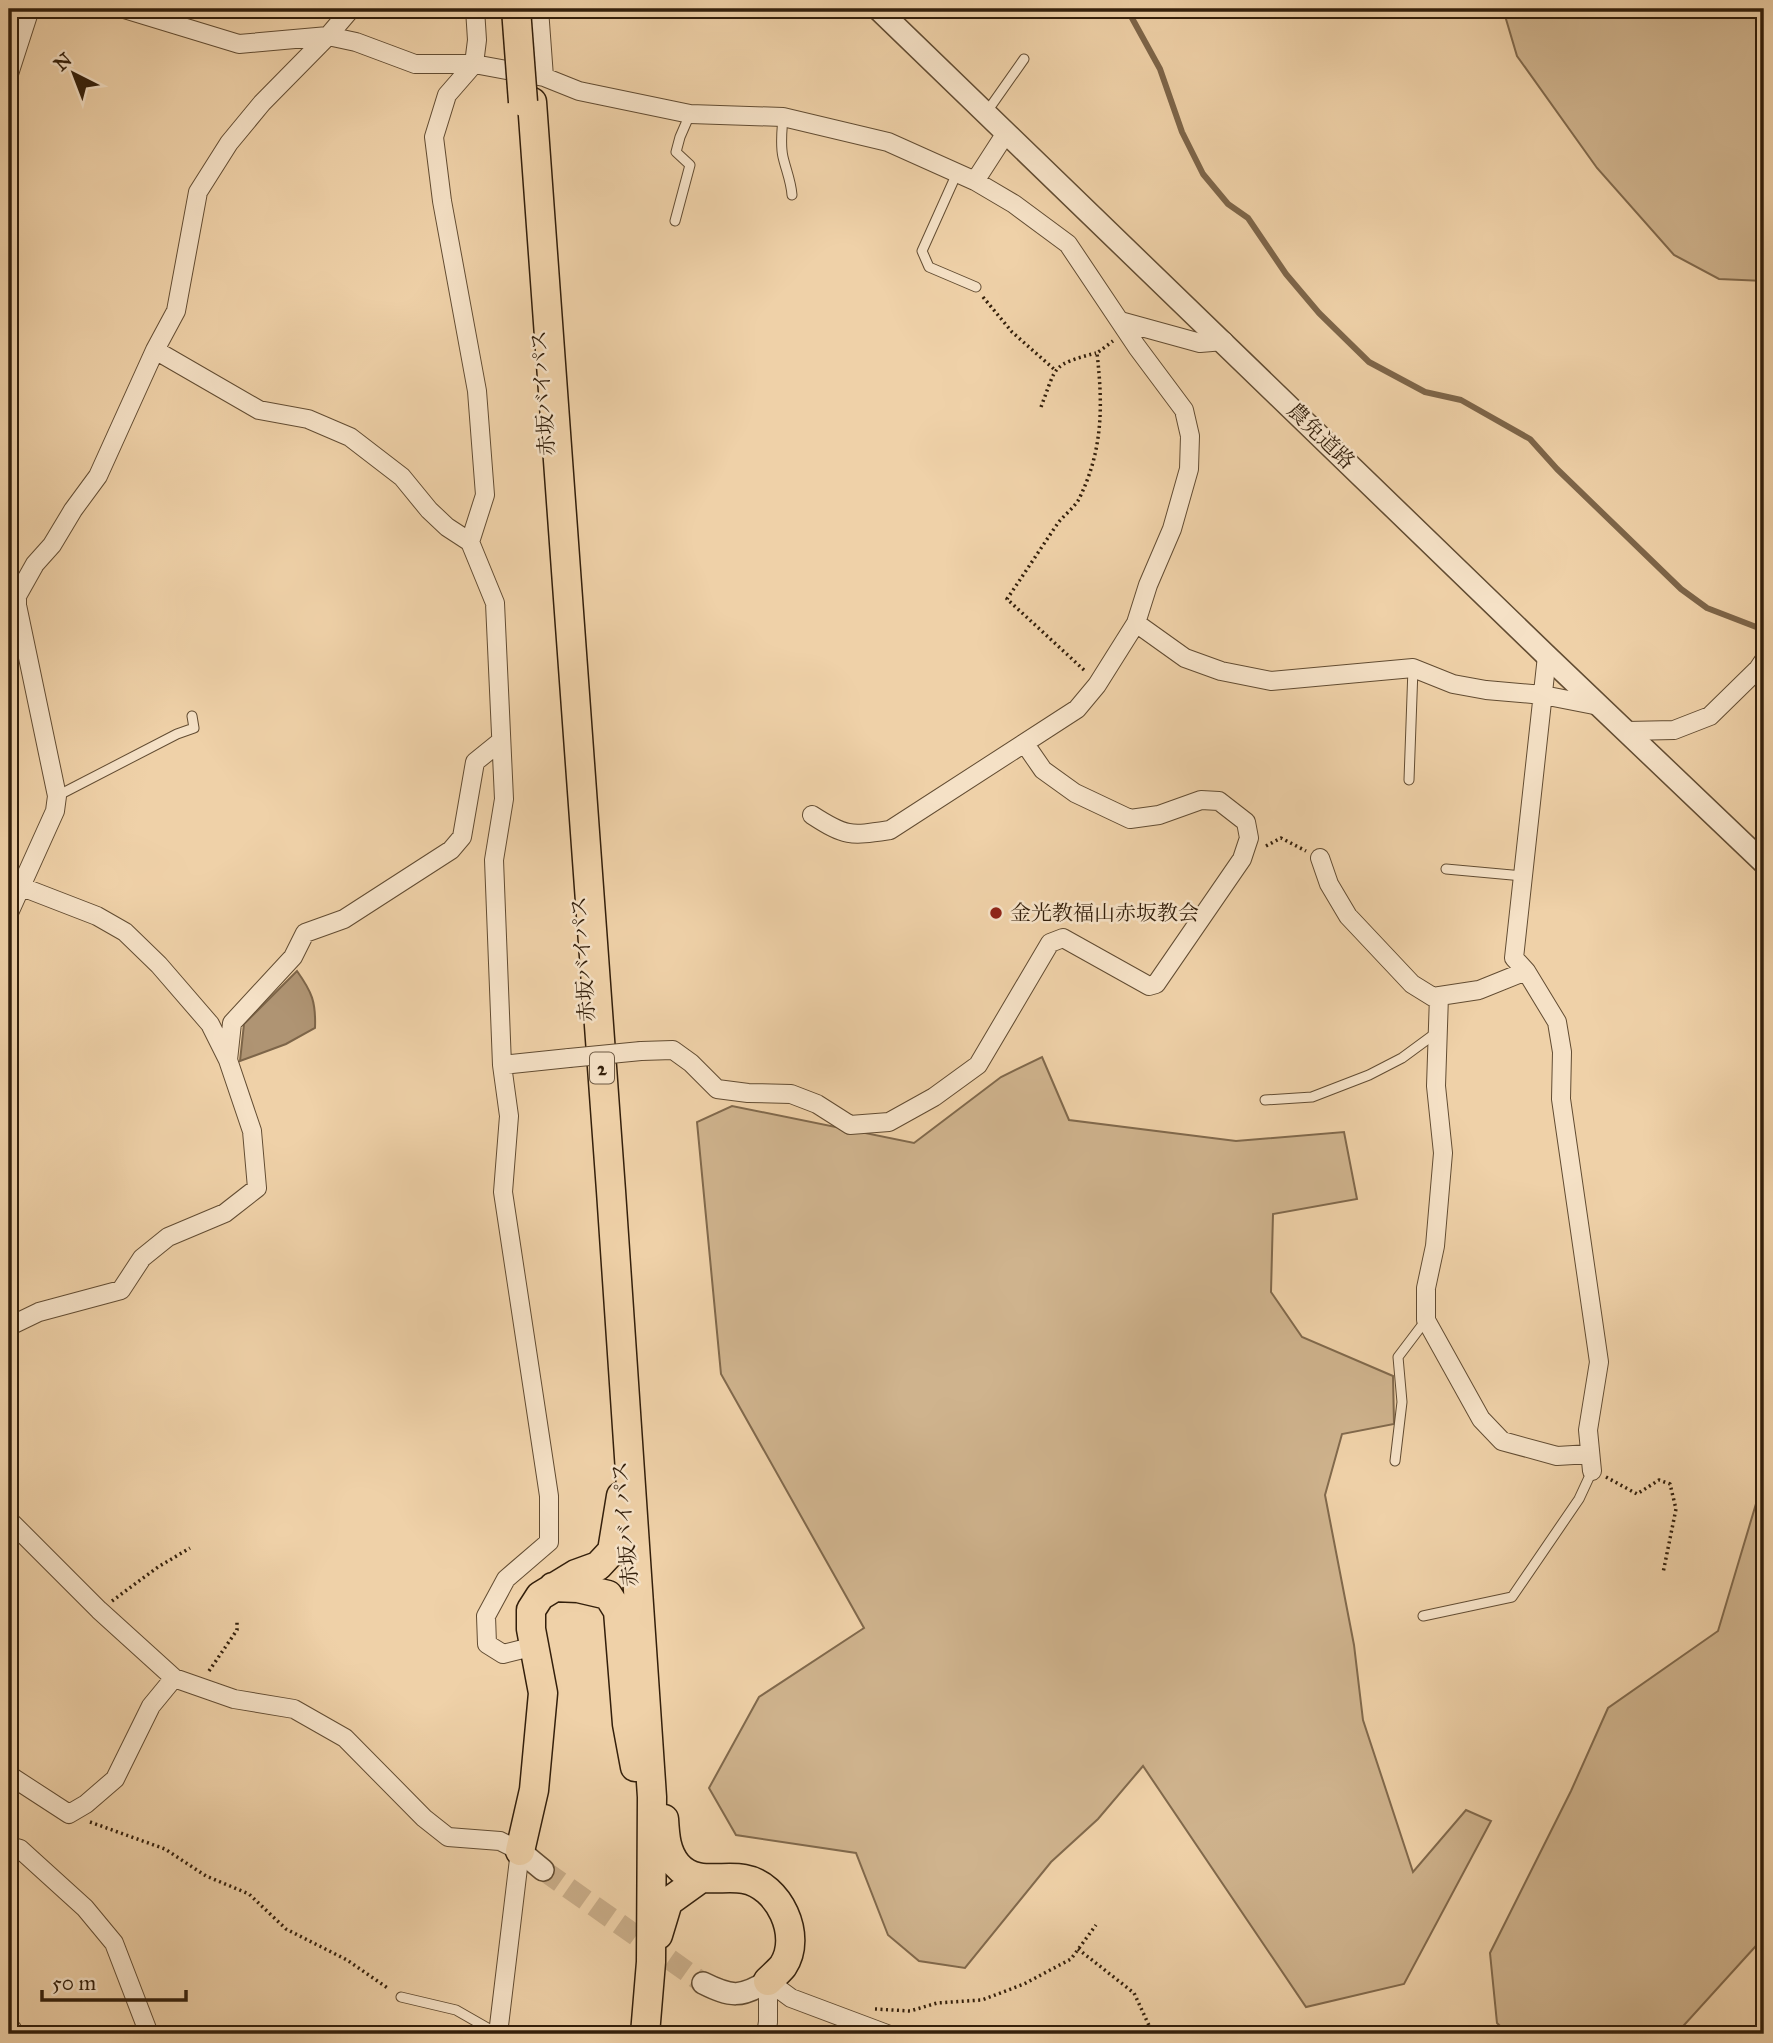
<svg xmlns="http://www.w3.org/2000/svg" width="1773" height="2043" font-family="'IM FELL Great Primer','Noto Serif JP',serif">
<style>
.green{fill:#cfb38d;stroke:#81694c;stroke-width:2}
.water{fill:#af9473;stroke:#7d6549;stroke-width:2}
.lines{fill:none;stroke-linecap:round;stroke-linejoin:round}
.stream{stroke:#7d6549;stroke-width:6}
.tertiary-tunnel{stroke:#c9ad89;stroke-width:21;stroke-dasharray:21 10;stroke-linecap:butt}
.service-casing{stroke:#624c32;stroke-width:11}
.minor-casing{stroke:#624c32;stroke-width:20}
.tertiary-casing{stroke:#624c32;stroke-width:24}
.trunk-casing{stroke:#331f0b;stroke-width:31}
.path{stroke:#331f0b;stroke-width:3.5;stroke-dasharray:2 3.5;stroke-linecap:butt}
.service{stroke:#f5e1c6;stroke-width:9}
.minor{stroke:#f5e1c6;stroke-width:18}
.tertiary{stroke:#f5e1c6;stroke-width:21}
.trunk{stroke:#efd1a8;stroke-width:28}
.minor-bridge-casing{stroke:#624c32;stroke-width:20;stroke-linecap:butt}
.trunk-bridge-casing{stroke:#331f0b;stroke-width:31;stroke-linecap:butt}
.minor-bridge{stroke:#f5e1c6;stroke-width:18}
.trunk-bridge{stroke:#efd1a8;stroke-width:28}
.poi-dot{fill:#8f2418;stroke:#f5e1c6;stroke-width:2.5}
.labels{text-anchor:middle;stroke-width:5;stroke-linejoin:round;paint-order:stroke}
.shield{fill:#f5e1c6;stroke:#6d5943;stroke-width:2}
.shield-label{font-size:19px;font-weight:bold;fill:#331f0b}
.street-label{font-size:21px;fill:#331f0b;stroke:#f5e1c6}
.poi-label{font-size:21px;fill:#331f0b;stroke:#f5e1c6;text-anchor:start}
</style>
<rect width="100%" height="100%" fill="#efd1a8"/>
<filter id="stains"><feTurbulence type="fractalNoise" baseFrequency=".00286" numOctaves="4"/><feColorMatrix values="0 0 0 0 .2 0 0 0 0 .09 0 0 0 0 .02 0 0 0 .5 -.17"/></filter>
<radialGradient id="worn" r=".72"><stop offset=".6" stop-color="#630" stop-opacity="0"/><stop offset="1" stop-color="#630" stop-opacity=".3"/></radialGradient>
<!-- green -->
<path class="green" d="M 1503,9 L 1764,9 L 1764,281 L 1719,279 L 1674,255 L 1597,168 L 1517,56 Z
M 1042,1057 L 1069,1120 L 1236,1141 L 1344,1132 L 1357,1199 L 1273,1214 L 1271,1292 L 1302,1337 L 1393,1376 L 1394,1424 L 1342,1434 L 1325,1495 L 1354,1645 L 1363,1720 L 1413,1872 L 1466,1810 L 1491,1821 L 1404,1984 L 1306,2007 L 1143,1766 L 1098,1819 L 1051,1862 L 965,1968 L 919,1961 L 888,1935 L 856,1853 L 736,1835 L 709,1788 L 759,1697 L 864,1628 L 721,1374 L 697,1122 L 732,1106 L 914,1143 L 1001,1077 Z
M 1764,1477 L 1764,1937 L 1676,2034 L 1508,2034 L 1497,2023 L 1490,1953 L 1571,1791 L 1608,1708 L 1718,1631 Z"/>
<!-- water -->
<path class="water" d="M 297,971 C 312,992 316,1002 315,1028 L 286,1044 L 240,1061 L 244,1024 Z"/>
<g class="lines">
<!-- stream -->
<path class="stream" d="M 1127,9 L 1160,69 L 1182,132 L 1203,174 L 1228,204 L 1248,218 L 1286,274 L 1319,313 L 1369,362 L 1425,392 L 1461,400 L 1530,439 L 1557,469 L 1681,589 L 1707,608 L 1764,630"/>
<!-- tertiary-tunnel -->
<path class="tertiary-tunnel" d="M 543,1870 L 703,1983"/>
<defs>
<path id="service" d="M 986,113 L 1024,59
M 783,117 C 782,131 780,144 783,157 C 786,170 791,181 792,195
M 957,173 L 922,251 L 929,267 L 976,287
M 675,221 L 690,165 L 676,152 L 680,137 L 690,114
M 1409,780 L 1413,668
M 57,796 L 177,734 L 194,728 L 192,716
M 1446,869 L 1523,876
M 1265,1100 L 1312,1097 L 1369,1075 L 1402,1058 L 1436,1033
M 1395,1461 L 1402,1402 L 1398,1357 L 1426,1320
M 1423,1616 L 1512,1597 L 1579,1499 L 1592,1471
M 401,1997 L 456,2010 L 498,2034
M 9,2018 L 16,2027 L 19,2034"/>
<path id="minor" d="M 124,9 L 239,44 L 328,36 L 356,42 L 415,64 L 474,64 L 544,77 L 579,91 L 690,114 L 783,117 L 888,142 L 975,181 L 1014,204 L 1068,244 L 1137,347 L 1184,410 L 1190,436 L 1189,469 L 1172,529 L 1148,585 L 1136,623 L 1097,685 L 1077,709 L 890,830 C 850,836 846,837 812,815
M 475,9 L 477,40 L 474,64 L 447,95 L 434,137 L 442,201 L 477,391 L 485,495 L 470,542 L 495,603 L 504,799 L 494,860 L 502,1065 L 509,1116 L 503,1192 L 549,1496 L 549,1542 L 506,1579 L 486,1616 L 487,1644 L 503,1654 L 535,1646
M 539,9 L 544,77
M 9,74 L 30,9
M 975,181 L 1006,133
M 1120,321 L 1200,343 L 1224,341
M 155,350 L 259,410 L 308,419 L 350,437 L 402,477 L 429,510 L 447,527 L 470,542
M 1136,623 L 1185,658 L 1221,671 L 1271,681 L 1413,668 L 1453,684 L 1486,690 L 1543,695 L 1599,706
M 1547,656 L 1514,958 L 1526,971 L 1557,1022 L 1562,1052 L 1561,1099 L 1599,1362 L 1588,1430 L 1592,1471
M 1627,731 L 1674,730 L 1710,716 L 1758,669 L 1764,660
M 1320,858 L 1329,884 L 1348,916 L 1412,984 L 1433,997 L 1479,990 L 1526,971
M 9,913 L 55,811 L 57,796 L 17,605 L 17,596 L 35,564 L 52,545 L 73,510 L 98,476 L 155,350 L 176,311 L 198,192 L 229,143 L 262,103 L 328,36 L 351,9
M 1439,996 L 1436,1086 L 1443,1153 L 1435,1246 L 1426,1288 L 1426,1320 L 1481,1419 L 1502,1441 L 1557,1456 L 1590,1454
M 641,1051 L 673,1050 L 691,1063 L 717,1089 L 748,1093 L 791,1094 L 817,1104 L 850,1125 L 889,1122 L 934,1097 L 978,1065 L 1050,943 L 1063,938 L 1149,986 L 1156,984 L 1242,859 L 1249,838 L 1246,822 L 1219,801 L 1201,800 L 1159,815 L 1130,819 L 1075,793 L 1043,770 L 1025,744
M 228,1060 L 232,1023 L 293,957 L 305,933 L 344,919 L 451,850 L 462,837 L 475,762 L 501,741
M 502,1065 L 569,1058
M 10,1326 L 39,1312 L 121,1290 L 142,1258 L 168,1237 L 225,1213 L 257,1188 L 252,1131 L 228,1060 L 210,1024 L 159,965 L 125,932 L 97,916 L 22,887
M 9,1520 L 99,1610 L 174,1678 L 234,1699 L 294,1709 L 345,1738 L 424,1818 L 448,1837 L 500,1841 L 520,1851 L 498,2034
M 9,1775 L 69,1814 L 86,1804 L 115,1779 L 151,1706 L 174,1678
M 9,1846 L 20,1849 L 85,1908 L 114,1943 L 149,2034
M 768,1981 L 791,1998 L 887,2034
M 766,2034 L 768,2022 L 768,1981"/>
<path id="tertiary" d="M 878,9 L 1547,656 L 1764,863
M 520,1851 L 543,1870
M 703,1983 C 731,1997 741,1998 768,1981"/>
<path id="trunk" d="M 532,102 L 611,1191 L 652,1797 L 651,1962 L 645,2034
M 553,1587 L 578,1588 L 608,1595 L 618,1611 L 627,1724 L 635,1767
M 664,1819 C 665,1836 666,1852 677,1865 C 695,1886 722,1875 744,1879 C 779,1885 803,1936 783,1966 C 779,1971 773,1976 768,1981
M 520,1851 L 534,1790 L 543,1693 L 531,1629 L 531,1610 L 540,1596 L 576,1574 L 598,1566 L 612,1551 L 621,1496
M 658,1935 L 668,1902 L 700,1879"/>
</defs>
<!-- service casing -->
<use href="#service" class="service-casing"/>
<!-- minor casing -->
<use href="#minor" class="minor-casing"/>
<!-- tertiary casing -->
<use href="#tertiary" class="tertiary-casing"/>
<!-- trunk casing -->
<use href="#trunk" class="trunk-casing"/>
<!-- path -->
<path class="path" d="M 983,297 L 1012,332 L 1055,370
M 1041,407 C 1057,365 1051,365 1096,353
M 1084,670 L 1007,599 C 1024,574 1041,548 1058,523 C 1064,515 1074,508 1079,499 C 1103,450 1103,406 1097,353 L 1113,341
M 1266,846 L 1281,838 L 1306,851
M 1606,1477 L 1637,1494 L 1659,1480 L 1670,1484 L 1676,1509 L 1663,1573
M 112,1601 L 158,1567 L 190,1548
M 209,1671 L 237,1630 L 237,1621
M 90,1822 L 165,1849 L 206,1876 L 249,1894 L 286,1929 L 347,1960 L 389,1989
M 1078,1949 L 1134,1993 L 1153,2034
M 875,2009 L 910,2011 L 937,2003 L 982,2000 L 1024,1984 L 1071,1959 L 1096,1925"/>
<!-- service -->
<use href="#service" class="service"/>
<!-- minor -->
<use href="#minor" class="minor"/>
<!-- tertiary -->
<use href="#tertiary" class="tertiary"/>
<!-- trunk -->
<use href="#trunk" class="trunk"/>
<defs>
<path id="minor-bridge" d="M 569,1058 L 641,1051"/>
<path id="trunk-bridge" d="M 516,9 L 523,102"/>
</defs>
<!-- minor-bridge casing -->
<use href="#minor-bridge" class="minor-bridge-casing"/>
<!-- trunk-bridge casing -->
<use href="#trunk-bridge" class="trunk-bridge-casing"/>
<!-- minor-bridge -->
<use href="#minor-bridge" class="minor-bridge"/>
<!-- trunk-bridge -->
<use href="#trunk-bridge" class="trunk-bridge"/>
</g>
<!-- markers -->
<circle class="poi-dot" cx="996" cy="913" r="7"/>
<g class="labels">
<!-- shield labels -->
<rect class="shield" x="590" y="1052.5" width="24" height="31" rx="5"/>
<g class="shield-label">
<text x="602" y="1075">2</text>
</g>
<!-- street labels -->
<g class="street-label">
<text transform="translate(543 393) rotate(-94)" y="7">赤坂バイパス</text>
<text transform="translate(1321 436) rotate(44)" y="7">農免道路</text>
<text transform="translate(583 959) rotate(-94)" y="7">赤坂バイパス</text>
<text transform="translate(625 1524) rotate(-95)" y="7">赤坂バイパス</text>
</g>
<!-- poi labels -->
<g class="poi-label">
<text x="1010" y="920">金光教福山赤坂教会</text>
</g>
</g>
<!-- margin -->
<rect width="1773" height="2043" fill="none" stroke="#efd1a8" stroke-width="35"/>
<rect x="10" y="10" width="1752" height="2022" fill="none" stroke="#331f0b" stroke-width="3.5"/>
<rect x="18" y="18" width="1738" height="2008" fill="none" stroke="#331f0b" stroke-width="2"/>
<!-- north arrow -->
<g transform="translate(74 74) rotate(318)" stroke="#f5e1c6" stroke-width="5" paint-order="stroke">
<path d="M0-5L12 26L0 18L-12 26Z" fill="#331f0b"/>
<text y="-10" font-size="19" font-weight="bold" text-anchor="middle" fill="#331f0b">N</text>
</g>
<!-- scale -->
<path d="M42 1990v10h144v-10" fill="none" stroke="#331f0b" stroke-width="3.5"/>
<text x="52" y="1990" font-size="21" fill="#331f0b" stroke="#f5e1c6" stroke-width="5" paint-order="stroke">50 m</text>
<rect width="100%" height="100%" filter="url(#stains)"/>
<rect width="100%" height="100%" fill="url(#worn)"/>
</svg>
